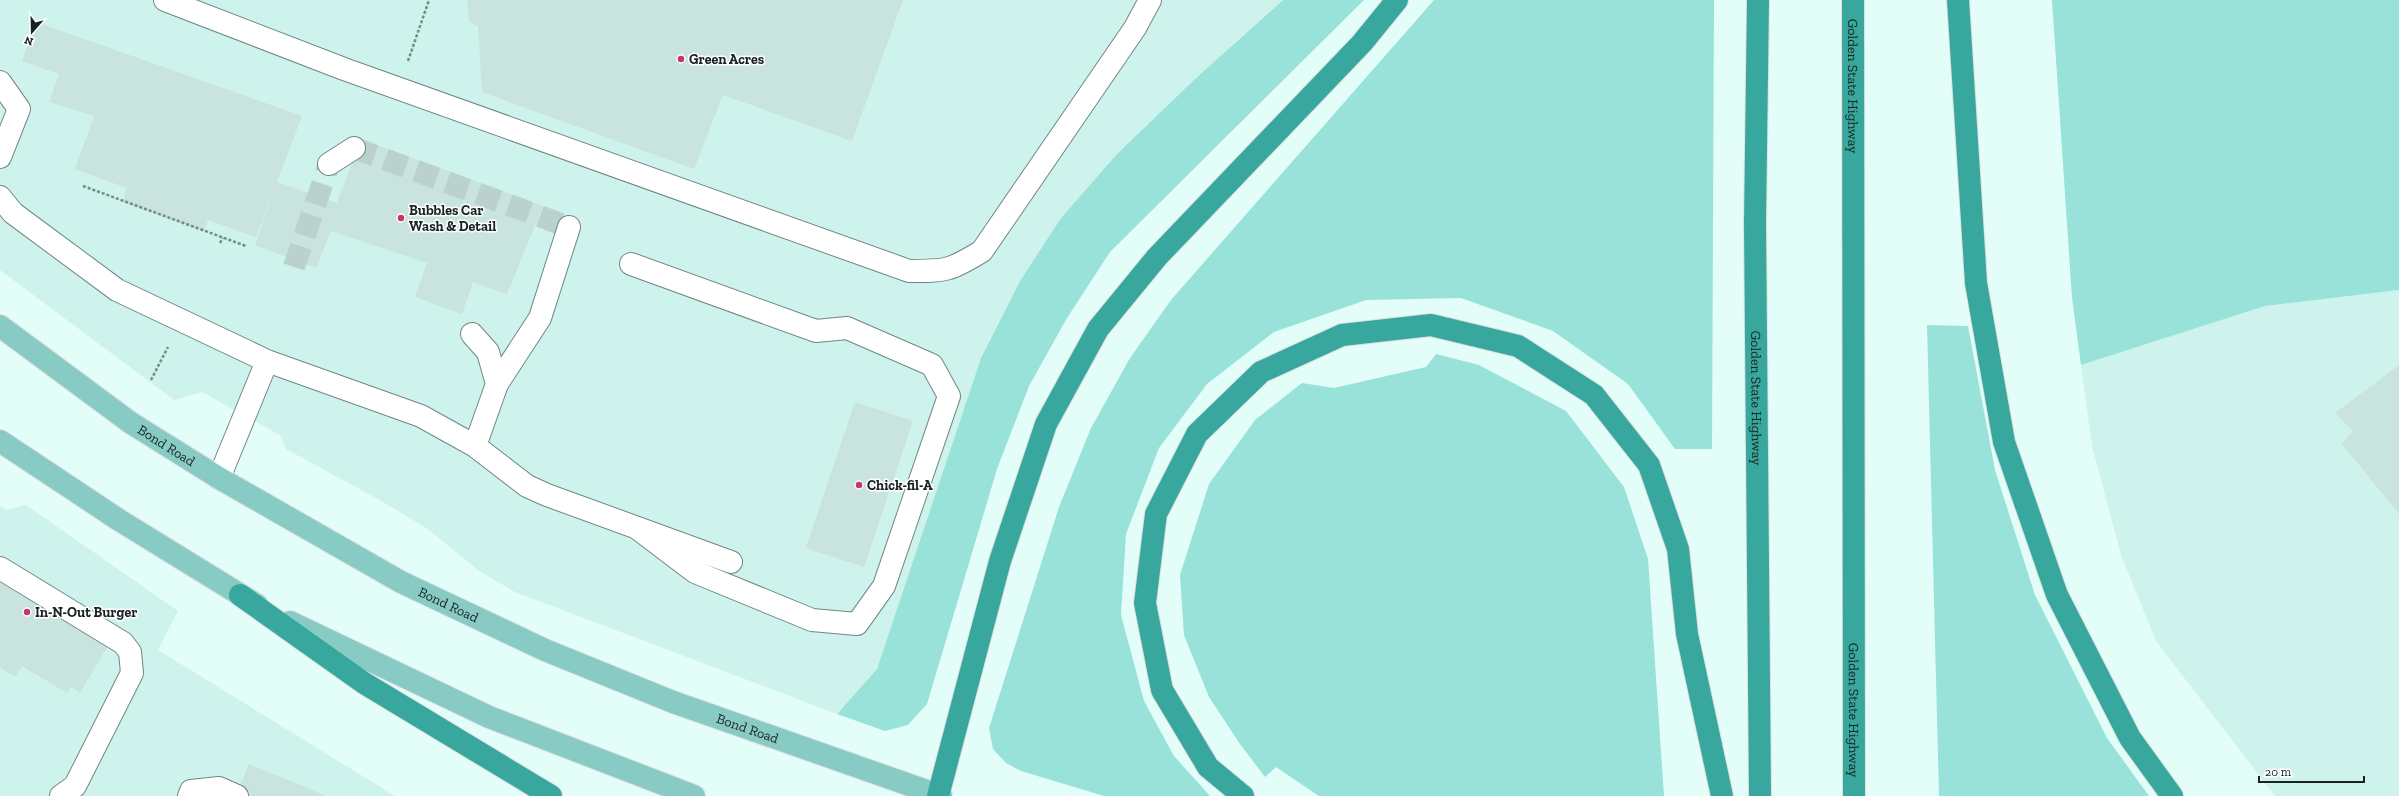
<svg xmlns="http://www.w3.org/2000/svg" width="2399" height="796" font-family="'Zilla Slab',serif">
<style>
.built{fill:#cef2ec}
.green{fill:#98e2d9}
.building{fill:#c9e3df}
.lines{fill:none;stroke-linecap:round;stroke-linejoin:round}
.minor-tunnel{stroke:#bbd1ce;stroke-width:22;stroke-dasharray:22 11;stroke-linecap:butt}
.minor-casing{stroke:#708885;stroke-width:24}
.major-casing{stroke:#dfe0e0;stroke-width:24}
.highway-casing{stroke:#dfe0e0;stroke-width:24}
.path{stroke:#788a87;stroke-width:2.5;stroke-dasharray:3 2;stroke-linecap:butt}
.minor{stroke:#fff;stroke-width:22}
.major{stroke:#88cbc5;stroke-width:22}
.highway{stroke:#38a89e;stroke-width:22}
.poi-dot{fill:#c53765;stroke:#fff;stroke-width:1.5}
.labels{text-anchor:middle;stroke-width:3;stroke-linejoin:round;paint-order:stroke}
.poi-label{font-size:14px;font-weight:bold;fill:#192321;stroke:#fff;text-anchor:start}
.street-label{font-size:14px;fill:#192321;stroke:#fff}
</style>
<rect width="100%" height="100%" fill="#e3fdf9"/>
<!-- built -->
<path class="built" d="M 0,0 L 1283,0 L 1195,79 L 1117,154 L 1061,218 L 1020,281 L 981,358 L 877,669 L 837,714 L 515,592 L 479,571 L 428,529 L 378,499 L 286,449 L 280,435 L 202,392 L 174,400 L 0,270 Z
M 2399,290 L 2399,796 L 2275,796 L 2156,641 L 2121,555 L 2092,446 L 2081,365 L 2265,306 Z
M 26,505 L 178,611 L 158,650 L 395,796 L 0,796 L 0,506 L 6,510 Z"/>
<!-- green -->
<path class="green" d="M 1283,0 L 1364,0 L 1110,252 L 1067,318 L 1029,386 L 997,469 L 927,704 L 908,725 L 885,731 L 837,714 L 877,669 L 981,358 L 1020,281 L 1061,218 L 1117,154 L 1195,79 Z
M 1434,0 L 1714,0 L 1712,449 L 1675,449 L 1628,384 L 1553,331 L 1461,298 L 1366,300 L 1274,332 L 1207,384 L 1159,448 L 1126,534 L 1121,615 L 1144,701 L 1174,756 L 1210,796 L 1104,796 L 1021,771 L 1006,763 L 993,749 L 989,728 L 1059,507 L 1091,428 L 1130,358 L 1171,300 Z
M 2052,0 L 2399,0 L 2399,290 L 2265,306 L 2081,365 L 2072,298 Z
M 1927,325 L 1968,326 L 1995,470 L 2035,595 L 2107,738 L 2149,796 L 1939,796 Z
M 1436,354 L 1479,365 L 1566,411 L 1624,487 L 1648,559 L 1664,796 L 1319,796 L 1276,767 L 1265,777 L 1240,744 L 1209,697 L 1184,635 L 1180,575 L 1209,484 L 1255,420 L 1302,383 L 1334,388 L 1426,367 Z"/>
<!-- building -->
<path class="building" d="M 467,0 L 903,0 L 852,141 L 723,95 L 694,169 L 482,92 L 478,26 L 469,22 Z
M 36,22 L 302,116 L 256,237 L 208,220 L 204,231 L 123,202 L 127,188 L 75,169 L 94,116 L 49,102 L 59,74 L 22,61 Z
M 361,139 L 543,206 L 507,294 L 473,282 L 462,314 L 415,297 L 427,263 L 331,231 L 316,268 L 255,245 L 277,182 L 337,203 Z
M 2399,365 L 2399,514 L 2342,444 L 2353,431 L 2335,413 Z
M 855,402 L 913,421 L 864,567 L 806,548 Z
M 0,579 L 109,644 L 80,693 L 71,687 L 67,693 L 22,666 L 15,677 L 0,667 Z
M 249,764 L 326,796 L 236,796 Z"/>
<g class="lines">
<!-- minor-tunnel -->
<path class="minor-tunnel" d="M 354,148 L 569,227
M 294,267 L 329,164"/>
<defs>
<path id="minor" d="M 165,0 L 344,69 L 909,271 C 946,271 950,271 982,251 L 1135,28 L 1150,0
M 0,82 L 19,109 L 0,157
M 329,164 L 354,148
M 0,197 L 13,213 L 117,290 L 267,361 L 421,416 L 475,446 L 527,486 L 547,495 L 731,562
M 631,264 L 816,331 L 847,328 L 932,365 L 949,396 L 884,586 L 857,624 L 812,620 L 695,572 L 637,528
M 472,334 L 488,352 L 497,384 L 475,446
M 497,384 L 540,318 L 569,227
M 219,478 L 267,361
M 0,568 L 123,643 L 130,652 L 132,673 L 75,786 L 61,796
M 189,796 L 191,791 L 219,788 L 237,796"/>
<g id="major">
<path id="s1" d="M 0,326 L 131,423 L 219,478 L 401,582 L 545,650 L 673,702 L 941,796"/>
<path d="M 0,441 L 119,520 L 257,605"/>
<path d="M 290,622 L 489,717 L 694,796"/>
</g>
<g id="highway">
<path id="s2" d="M 1758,0 L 1755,223 L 1760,796"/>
<path id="s3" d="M 1853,0 L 1854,796"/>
<path d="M 1958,0 L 1976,283 L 2004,442 L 2057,595 L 2130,738 L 2172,796"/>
<path d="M 240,595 L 364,683 L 551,796"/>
<path d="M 938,796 L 1000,561 L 1046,424 L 1098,329 L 1157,257 L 1362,43 L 1397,0"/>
<path d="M 1243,796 L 1208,767 L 1162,690 L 1145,603 L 1156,514 L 1197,434 L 1261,372 L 1342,335 L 1431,325 L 1518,346 L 1594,395 L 1649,465 L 1678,549 L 1687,634 L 1722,796"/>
</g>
</defs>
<!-- minor casing -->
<use href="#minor" class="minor-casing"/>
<!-- major casing -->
<use href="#major" class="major-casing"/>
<!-- highway casing -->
<use href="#highway" class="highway-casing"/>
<!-- path -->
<path class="path" d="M 408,61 L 429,0
M 83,186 L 246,246
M 220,243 L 223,238
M 151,380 L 168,347"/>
<!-- minor -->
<use href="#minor" class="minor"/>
<!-- major -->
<use href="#major" class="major"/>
<!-- highway -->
<use href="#highway" class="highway"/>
</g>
<!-- markers -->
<g class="poi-dot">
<circle cx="681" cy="59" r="4"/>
<circle cx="401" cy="218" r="4"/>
<circle cx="859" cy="485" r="4"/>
<circle cx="27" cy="612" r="4"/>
</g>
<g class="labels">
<!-- poi labels -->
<g class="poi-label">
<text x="689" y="64">Green Acres</text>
<text x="409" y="215">Bubbles Car<tspan x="409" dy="16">Wash &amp; Detail</tspan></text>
<text x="867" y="490">Chick-fil-A</text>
<text x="35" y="617">In-N-Out Burger</text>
</g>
<!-- street labels -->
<g class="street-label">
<text dy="5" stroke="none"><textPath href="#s3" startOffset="86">Golden State Highway</textPath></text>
<text dy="5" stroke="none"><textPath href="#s2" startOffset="398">Golden State Highway</textPath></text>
<text dy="5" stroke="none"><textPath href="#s1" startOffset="205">Bond Road</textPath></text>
<text dy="5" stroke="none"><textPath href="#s1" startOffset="529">Bond Road</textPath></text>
<text dy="5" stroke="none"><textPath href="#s3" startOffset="710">Golden State Highway</textPath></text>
<text dy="5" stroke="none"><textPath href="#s1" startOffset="853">Bond Road</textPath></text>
</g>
</g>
<!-- north arrow -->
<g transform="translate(32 32) rotate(200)" stroke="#ffffff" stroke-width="3" paint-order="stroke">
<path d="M0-3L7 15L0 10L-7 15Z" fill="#192321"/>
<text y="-6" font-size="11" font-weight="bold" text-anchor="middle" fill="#192321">N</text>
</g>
<!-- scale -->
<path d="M2259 776v6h105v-6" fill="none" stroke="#192321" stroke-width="2"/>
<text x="2265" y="776" font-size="12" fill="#192321" stroke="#ffffff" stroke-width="3" paint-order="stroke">20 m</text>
</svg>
